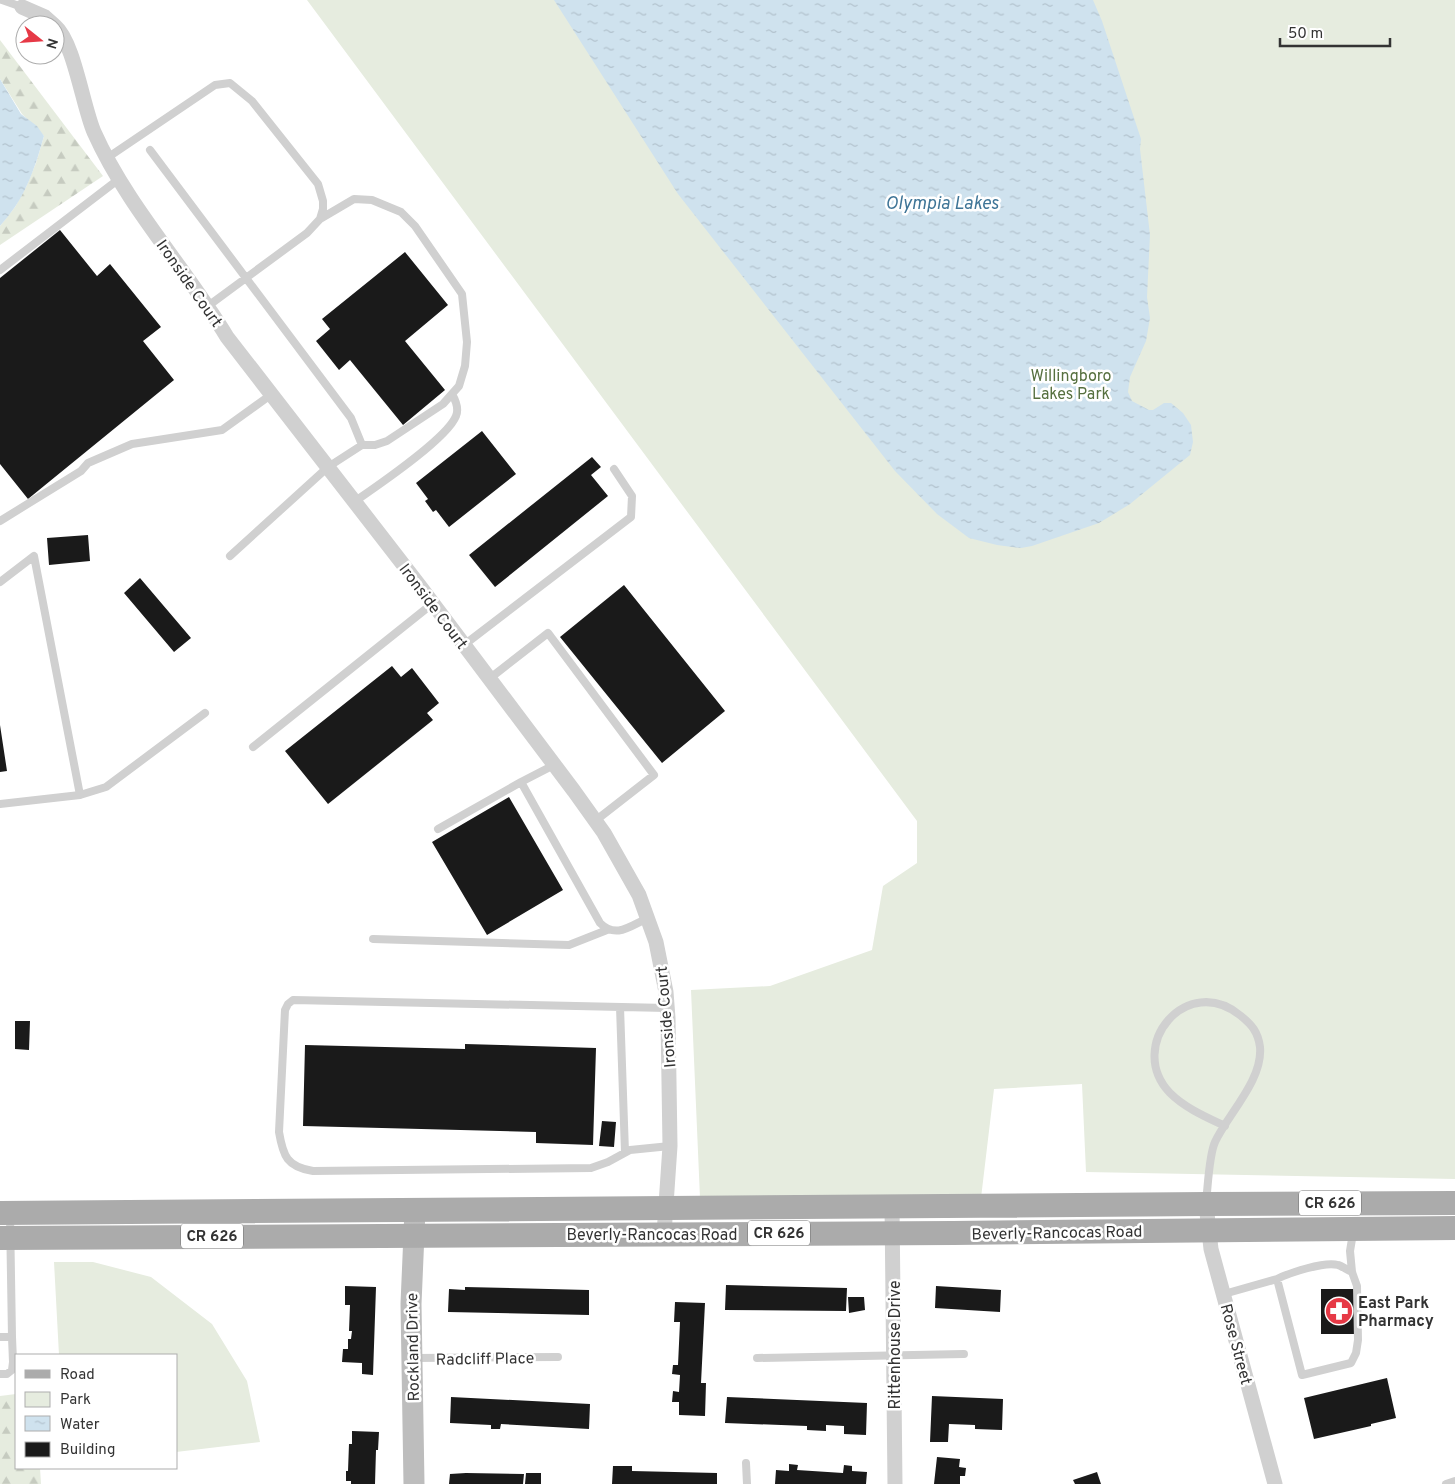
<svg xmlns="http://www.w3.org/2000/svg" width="1455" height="1484" font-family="Overpass,sans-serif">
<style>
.forest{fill:url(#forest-firs)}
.green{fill:#e6ecdf}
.water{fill:url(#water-ripples)}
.building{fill:#1a1a1a}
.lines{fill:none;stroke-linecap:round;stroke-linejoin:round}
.lane{stroke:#d0d0d0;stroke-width:8}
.street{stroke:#d0d0d0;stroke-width:15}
.secondary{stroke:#bdbdbd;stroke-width:21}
.primary{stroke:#ababab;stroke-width:24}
.labels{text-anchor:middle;stroke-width:5;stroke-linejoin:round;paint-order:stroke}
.shield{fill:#fff;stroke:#707070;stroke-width:1}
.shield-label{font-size:15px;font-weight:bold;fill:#333}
.street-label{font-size:16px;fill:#333;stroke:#fff}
.park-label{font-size:16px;fill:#56703f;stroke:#fff}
.poi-label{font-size:16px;font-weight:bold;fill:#333;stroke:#fff;text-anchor:start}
.water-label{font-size:18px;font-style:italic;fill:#3f7597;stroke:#fff}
</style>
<defs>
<pattern id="forest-firs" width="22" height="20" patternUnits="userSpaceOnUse" patternTransform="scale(1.25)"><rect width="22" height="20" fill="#e6ecdf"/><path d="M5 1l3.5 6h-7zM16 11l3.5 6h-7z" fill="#c6cbc0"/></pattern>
<pattern id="water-ripples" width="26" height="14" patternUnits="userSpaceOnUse" patternTransform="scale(1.25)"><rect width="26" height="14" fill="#cfe2ee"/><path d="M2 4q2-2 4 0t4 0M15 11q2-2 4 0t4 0" fill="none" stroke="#b2c2cd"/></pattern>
</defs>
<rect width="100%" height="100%" fill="#fff"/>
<!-- forest -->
<path class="forest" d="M 0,40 L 103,176 L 0,245 L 0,226 L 15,207 L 26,187 L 36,163 L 44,136 L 22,114 L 0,79 Z
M 16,1394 L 16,1468 L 40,1468 L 41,1484 L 0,1484 L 0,1396 Z"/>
<!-- green -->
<path class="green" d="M 307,0 L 1455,0 L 1455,1179 L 1086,1172 L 1082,1084 L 994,1089 L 981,1198 L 700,1198 L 691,990 L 770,986 L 872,950 L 883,886 L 917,863 L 917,821 Z
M 54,1262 L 93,1262 L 151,1277 L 212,1324 L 247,1381 L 260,1442 L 176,1452 L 176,1355 L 59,1355 Z"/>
<!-- water -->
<path class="water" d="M 554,0 L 1093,0 L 1102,21 L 1141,139 L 1140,149 L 1150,235 L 1147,297 L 1150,318 L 1146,341 L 1130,377 L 1128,392 L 1132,401 L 1149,410 L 1153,410 L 1164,403 L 1171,403 L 1183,413 L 1191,425 L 1193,442 L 1190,455 L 1130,504 L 1099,523 L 1032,546 L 1021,548 L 997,545 L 969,538 L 937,514 L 895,471 L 678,194 Z
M 0,79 L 21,114 L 37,126 L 44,136 C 37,161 29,186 15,207 C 10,214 5,220 0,226 Z"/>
<!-- building -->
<path class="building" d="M 60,230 L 97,276 L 110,264 L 161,327 L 143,341 L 174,380 L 28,499 L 0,464 L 0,278 Z
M 405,252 L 448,305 L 405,341 L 445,390 L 403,425 L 350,360 L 339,370 L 316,341 L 330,329 L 322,319 Z
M 482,431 L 516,474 L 449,527 L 436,510 L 433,512 L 425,501 L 428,499 L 416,483 Z
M 592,457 L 601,467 L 591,475 L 608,496 L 495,587 L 469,555 Z
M 88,535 L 90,561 L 49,565 L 47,538 Z
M 140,578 L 191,638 L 174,652 L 124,593 Z
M 624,585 L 725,711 L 662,763 L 560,637 Z
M 392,666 L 401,677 L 412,668 L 439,703 L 427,713 L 433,720 L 328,804 L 285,751 Z
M 0,725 L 7,771 L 0,772 Z
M 509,797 L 563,890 L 487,935 L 432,842 Z
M 15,1021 L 30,1021 L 29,1050 L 15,1049 Z
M 465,1044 L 596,1048 L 593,1145 L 536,1143 L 536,1132 L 303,1126 L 305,1045 L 465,1049 Z
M 602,1121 L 616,1122 L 614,1147 L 599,1146 Z
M 726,1285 L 847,1288 L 846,1311 L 725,1310 Z
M 345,1286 L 376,1287 L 373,1375 L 362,1374 L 362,1363 L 342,1362 L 343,1349 L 348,1349 L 348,1339 L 351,1339 L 352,1331 L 349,1331 L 350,1305 L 345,1305 Z
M 936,1286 L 1001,1290 L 1000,1312 L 935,1308 Z
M 465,1287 L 589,1290 L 589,1315 L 448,1312 L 449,1289 L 465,1290 Z
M 1321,1289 L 1356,1289 L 1356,1334 L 1321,1334 Z
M 848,1297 L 864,1297 L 865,1310 L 849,1313 Z
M 675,1302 L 705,1303 L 701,1383 L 706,1383 L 705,1416 L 679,1415 L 679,1402 L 672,1402 L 673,1391 L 679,1392 L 680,1375 L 672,1374 L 673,1365 L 678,1365 L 680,1322 L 674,1322 Z
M 1387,1378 L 1396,1418 L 1371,1424 L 1371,1426 L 1314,1439 L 1304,1398 Z
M 932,1396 L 1003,1399 L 1002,1430 L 975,1429 L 975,1425 L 949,1424 L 948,1442 L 930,1442 Z
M 451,1397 L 590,1404 L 589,1429 L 501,1424 L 500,1429 L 491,1429 L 491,1425 L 450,1423 Z
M 727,1397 L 867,1403 L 866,1435 L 844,1434 L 844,1426 L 826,1425 L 826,1431 L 807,1430 L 807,1426 L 725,1423 Z
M 352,1431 L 379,1432 L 378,1450 L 376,1450 L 375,1484 L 351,1484 L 351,1481 L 346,1481 L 346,1471 L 348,1471 L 349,1444 L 352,1444 Z
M 937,1457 L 960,1459 L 959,1467 L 966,1468 L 965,1476 L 960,1476 L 960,1484 L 934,1484 Z
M 789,1464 L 798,1465 L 797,1470 L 843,1473 L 844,1465 L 852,1466 L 852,1471 L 867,1472 L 866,1484 L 775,1484 L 776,1470 L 789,1471 Z
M 613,1466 L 632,1466 L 632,1471 L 717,1473 L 717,1484 L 612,1484 Z
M 1097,1472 L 1101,1484 L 1075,1484 L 1073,1480 Z
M 466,1473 L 524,1474 L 523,1484 L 449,1484 L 450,1474 Z
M 526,1473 L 541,1473 L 541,1484 L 525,1484 Z"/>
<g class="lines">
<!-- lane -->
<path class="lane" d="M 2,0 L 22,7
M 150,150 L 351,418 L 362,445
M 107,158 L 215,85 L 230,83 L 252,101 L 318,184 L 323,201 L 323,209 L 320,219 L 307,233 L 208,306
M 0,270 L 119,179
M 354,502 C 377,486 447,439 456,416 C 459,409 456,401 452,394
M 0,521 L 81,471 L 88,463 L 132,444 L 222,430 L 272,394
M 230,556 L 328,467 L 362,445 L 375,445 L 387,441 L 443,404 L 459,386 L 465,366 L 467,342 L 462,294 L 415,226 L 401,212 L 372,200 L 354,199 L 320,219
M 0,582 L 34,556 L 80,795 L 0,804
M 464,645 L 631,517 L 632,496 L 614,469
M 489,679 L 548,633 L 654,775 L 595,821
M 253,747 L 432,604
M 554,765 L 521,782 L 600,923 C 616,939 630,926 648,918
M 80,795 L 106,787 L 205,713
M 438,829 L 521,782
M 373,939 L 569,945 L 607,930
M 620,1007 L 625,1152
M 667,1008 L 293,1000 L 288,1004 L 285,1010 L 279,1132 C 283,1156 287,1167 313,1171 L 591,1168 L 608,1162 L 630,1150 L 670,1146
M 1206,1202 C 1208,1186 1209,1155 1215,1142 C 1228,1114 1263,1080 1260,1047 C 1258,1032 1252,1025 1241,1016 C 1187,971 1125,1046 1170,1093 C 1185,1108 1206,1117 1225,1126
M 1277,1279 L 1302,1375 L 1351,1363 L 1356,1353 L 1358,1340 L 1357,1286 L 1352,1272 L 1350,1251 L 1353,1233
M 1224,1294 L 1277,1279 C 1289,1273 1325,1261 1338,1265 C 1342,1266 1347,1270 1352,1272
M 0,1337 L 12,1337 L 10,1215
M 414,1358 L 558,1357
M 757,1358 L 964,1354
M 0,1374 L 7,1374 L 12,1370 L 13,1362 L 12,1337
M 746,1463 L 747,1484
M 1446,1484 L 1455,1481"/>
<!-- street -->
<path class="street" d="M 22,7 L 45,17 L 54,25
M 55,26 C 74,42 83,107 94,132 C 128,208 185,267 227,337 L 419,585 L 574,791 L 604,833 L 639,895 L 656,942 L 666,992 L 668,1018 L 670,1146 L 664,1234
M 1206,1204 L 1211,1249 L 1275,1484
M 892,1206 L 895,1484"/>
<!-- secondary -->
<path class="secondary" d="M 414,1484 L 411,1304 L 415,1210"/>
<!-- primary -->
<path class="primary" d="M 0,1213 L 1206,1204 L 1455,1203
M 0,1238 L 953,1233 L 1455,1228"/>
</g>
<!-- icons -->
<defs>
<symbol id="pharmacy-disc" viewBox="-11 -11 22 22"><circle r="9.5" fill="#e63946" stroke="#fff"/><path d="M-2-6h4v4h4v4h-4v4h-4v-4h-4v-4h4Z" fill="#fff"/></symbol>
</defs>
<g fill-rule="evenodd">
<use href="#pharmacy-disc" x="1323" y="1295" width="32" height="32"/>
</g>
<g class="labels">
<!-- shield labels -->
<g class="shield">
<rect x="1299" y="1190.5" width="62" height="25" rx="4"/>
<rect x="748" y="1220.5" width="62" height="25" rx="4"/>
<rect x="181" y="1223.5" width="62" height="25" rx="4"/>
</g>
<g class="shield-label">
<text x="1330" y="1208">CR 626</text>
<text x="779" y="1238">CR 626</text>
<text x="212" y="1241">CR 626</text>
</g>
<!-- street labels -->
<g class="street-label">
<text transform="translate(190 283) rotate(55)" y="6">Ironside Court</text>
<text transform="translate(434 606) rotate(53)" y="6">Ironside Court</text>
<text transform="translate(665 1017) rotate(-95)" y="6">Ironside Court</text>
<text transform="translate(1057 1232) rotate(-1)" y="6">Beverly-Rancocas Road</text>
<text x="652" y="1240">Beverly-Rancocas Road</text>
<text transform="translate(1237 1344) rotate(75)" y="6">Rose Street</text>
<text transform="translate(894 1345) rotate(-90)" y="6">Rittenhouse Drive</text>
<text transform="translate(412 1347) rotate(-91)" y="6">Rockland Drive</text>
<text transform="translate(485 1358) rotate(-1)" y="6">Radcliff Place</text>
</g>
<!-- park labels -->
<g class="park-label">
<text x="1071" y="381">Willingboro<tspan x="1071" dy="18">Lakes Park</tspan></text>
</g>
<!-- poi labels -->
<g class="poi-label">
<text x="1358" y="1308">East Park<tspan x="1358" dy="18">Pharmacy</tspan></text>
</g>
<!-- water labels -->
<g class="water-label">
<text x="942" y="209">Olympia Lakes</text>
</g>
</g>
<!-- legend -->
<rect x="15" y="1354" width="162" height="115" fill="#ffffff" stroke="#adadad"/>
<rect x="25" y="1370" width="25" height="8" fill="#ababab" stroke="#adadad"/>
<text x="60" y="1379" font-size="15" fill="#333333">Road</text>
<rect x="25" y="1392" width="25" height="15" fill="#e6ecdf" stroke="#adadad"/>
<text x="60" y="1404" font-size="15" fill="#333333">Park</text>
<rect x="25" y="1416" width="25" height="15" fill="url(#water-ripples)" stroke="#adadad"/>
<text x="60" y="1429" font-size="15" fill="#333333">Water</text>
<rect x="25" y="1442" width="25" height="15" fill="#1a1a1a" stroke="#adadad"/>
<text x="60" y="1454" font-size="15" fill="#333333">Building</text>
<!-- north arrow -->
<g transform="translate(40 40) rotate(107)"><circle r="24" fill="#ffffff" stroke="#adadad"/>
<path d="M0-4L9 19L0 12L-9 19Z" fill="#e63946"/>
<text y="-8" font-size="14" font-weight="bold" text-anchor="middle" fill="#333333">N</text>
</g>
<!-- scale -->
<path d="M1280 38v8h110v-8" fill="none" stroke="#333333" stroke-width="2.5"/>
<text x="1288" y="38" font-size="15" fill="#333333" stroke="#ffffff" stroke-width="4" paint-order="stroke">50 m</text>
</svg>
